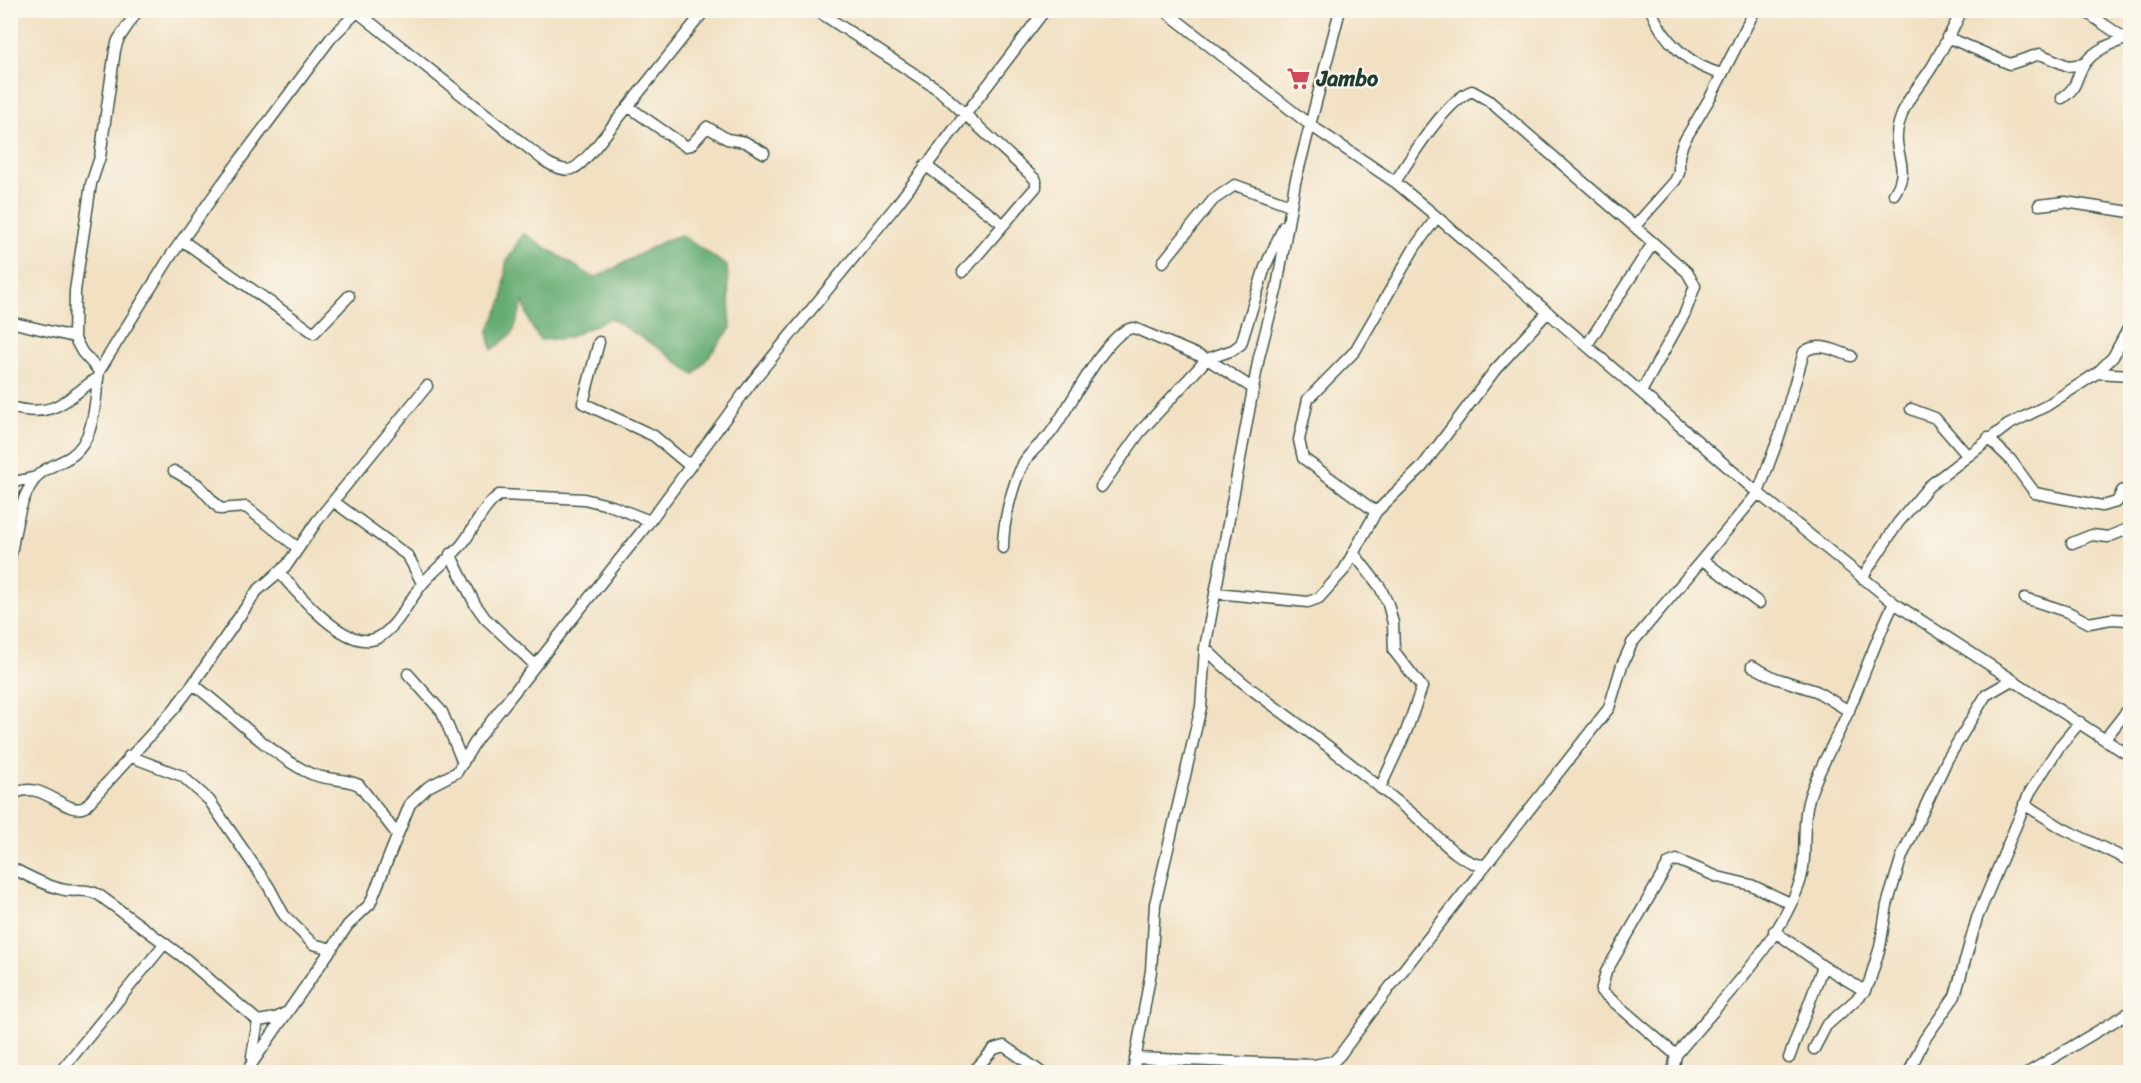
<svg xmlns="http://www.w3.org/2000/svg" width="2141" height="1083" font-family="Sriracha,sans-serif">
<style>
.forest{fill:#65ac72;stroke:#427453;stroke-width:1.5}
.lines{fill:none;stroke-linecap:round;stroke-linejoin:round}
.minor-casing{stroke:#3e5549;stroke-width:13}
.minor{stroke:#fff;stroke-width:10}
.labels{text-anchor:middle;stroke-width:4.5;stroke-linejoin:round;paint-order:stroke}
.poi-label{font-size:22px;font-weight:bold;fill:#1f3d34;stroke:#fbf7ec;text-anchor:start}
</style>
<rect width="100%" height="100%" fill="#fbf7ec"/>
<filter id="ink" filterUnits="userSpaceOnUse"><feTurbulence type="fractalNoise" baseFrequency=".0167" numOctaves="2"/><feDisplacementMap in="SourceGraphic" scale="12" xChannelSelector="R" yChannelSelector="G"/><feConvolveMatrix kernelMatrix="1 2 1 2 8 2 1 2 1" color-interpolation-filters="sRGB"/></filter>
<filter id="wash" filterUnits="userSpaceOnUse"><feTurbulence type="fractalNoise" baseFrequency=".008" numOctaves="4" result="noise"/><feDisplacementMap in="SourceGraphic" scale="24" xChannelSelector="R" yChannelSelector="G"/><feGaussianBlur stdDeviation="1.35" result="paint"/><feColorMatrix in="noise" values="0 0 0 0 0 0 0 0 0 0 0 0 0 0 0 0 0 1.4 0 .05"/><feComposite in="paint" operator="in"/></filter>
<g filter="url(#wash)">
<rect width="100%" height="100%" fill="#f1e0c2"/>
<!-- forest -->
<path class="forest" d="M 523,233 L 594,278 C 624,266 650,244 681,235 L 727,266 L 731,328 L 694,375 L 660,349 L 610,318 L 567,338 L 540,340 L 530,324 L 523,301 L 513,333 L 492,350 L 488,332 L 503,299 L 506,263 Z"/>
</g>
<g filter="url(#ink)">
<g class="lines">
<defs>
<path id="minor" d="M 355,10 L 546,162 C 572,177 576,169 594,149 L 705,10
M 816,10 L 939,90 L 1036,180 L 1036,187 L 963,272
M 1164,10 L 1310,125 L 1395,182 L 1437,217 L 1758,493 L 1894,603 L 2130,756
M 1651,10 C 1663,41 1690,66 1722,74
M 2083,10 L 2127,40
M 1947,37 L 2010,64 L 2040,54 L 2068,66 L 2084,64
M 2062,98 C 2080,86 2074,78 2085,63 C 2095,50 2110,44 2126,39
M 629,107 L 685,146 L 691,145 L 707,127 L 727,139 L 745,142 L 764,153
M 925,165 L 1003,224
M 1395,182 C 1410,159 1446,100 1472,91 L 1488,100 L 1635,227
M 1894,194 C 1913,166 1890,153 1899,123 C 1908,92 1923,85 1936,60 C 1945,44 1954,27 1962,10
M 2039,205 L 2065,202 L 2130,212
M 183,241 L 314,333 L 349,296
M 1163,262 L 1213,200 L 1235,185 L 1290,205
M 10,322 L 74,337
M 599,342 L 583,403 L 654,436 L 685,462 L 693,463
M 1587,345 L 1653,243
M 99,371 L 170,257 L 222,184 L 331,38 L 359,10
M 2097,373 L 2130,375
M 1641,392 L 1685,313 L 1695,286 L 1687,272 L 1636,228 L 1636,225 L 1675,181 L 1679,173 L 1679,156 L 1683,143 L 1711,96 L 1755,10
M 10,407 C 54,419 64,401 98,377
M 1911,409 L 1935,418 L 1967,455
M 1988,438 L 2010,459 L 2035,493 L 2102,506 L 2117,502 L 2122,491 L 2130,487
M 174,471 L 197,484 L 220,509 L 246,507 L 298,548
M 10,483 L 36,477
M 1101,487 L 1140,432 L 1207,359 L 1233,350 L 1241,344 L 1265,267 L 1284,226
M 333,501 L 408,556 L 422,583
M 1376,512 L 1303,458 L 1299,440 L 1308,399 L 1355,351 L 1415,247 L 1437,217
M 2072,543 L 2092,535 L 2108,537 L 2130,528
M 1003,548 C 1003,522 1012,485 1024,462 C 1030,452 1041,444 1049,435 C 1067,414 1107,328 1134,328 L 1207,359 L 1254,389
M 450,554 L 475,604 L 485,618 L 535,665
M 1355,555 L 1380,587 L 1388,604 L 1393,623 L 1394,651 L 1422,687 L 1406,732 L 1380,788
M 10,559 C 15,533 18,501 35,479 C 42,468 59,464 70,457 C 96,441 95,398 99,371 L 82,352 L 74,337 L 75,291 L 91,184 L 100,157 L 115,50 L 118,40 L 138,10
M 1703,560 L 1759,603
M 279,572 C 298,594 350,657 381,636 C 400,623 409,599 424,582 C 436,568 452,557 463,543 C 475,527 483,507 499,495 L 584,499 L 612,506 L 650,521
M 1862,578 L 1898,523 L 1929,486 L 2008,425 L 2046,406 L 2097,373 L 2113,357 L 2130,325
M 1216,593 L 1308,602 L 1319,598 L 1344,570 L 1376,512 L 1422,467 L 1495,370 L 1548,312
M 2025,598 L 2068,612 L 2089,623 L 2111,619 L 2130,620
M 1205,648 C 1237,681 1265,699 1301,726 C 1342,756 1381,788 1420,820 C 1438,836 1461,866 1486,865
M 1752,666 L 1775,678 L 1816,691 L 1849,711
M 408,674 L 442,712 L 463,763
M 193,684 C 231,713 263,748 305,771 C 322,781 342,777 359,785 L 396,833
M 2105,739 L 2130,707
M 129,756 L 182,776 L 209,800 L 269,887 L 284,915 L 313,944 L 332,949
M 10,796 C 42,775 64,817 85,807 L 174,709 L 193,684 L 257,591 L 287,565 L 317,521 L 427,386
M 2024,804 L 2062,828 L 2130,861
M 10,867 C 28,876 46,886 65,890 C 77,892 88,888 99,895 L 187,960 L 258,1021 L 276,1018 L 285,1013
M 1774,931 L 1823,966 L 1865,991
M 1814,1049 L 1826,1026 L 1861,995 L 1869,983 L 1880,947 L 1887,905 L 1902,856 L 1947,760 L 1986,695 L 2012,680
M 1676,1055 L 1601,991 L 1606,972 L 1669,863 L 1677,860 L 1718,877 L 1751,885 L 1790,903
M 252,1056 L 258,1021
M 1135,1058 L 1314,1065 L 1334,1061 L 1340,1055 L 1390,987 L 1609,708 L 1622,665 L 1632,643 L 1758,493 L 1780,434 L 1804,352 C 1818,341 1836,351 1851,356
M 1789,1058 L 1823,966
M 60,1072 L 165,943
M 246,1072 L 348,925 L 370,904 L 410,804 L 428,787 L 457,772 L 477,739 L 650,521 L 752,382 L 895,207 L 1045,10
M 973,1072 L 994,1049 L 1004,1046 L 1041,1072
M 1133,1072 L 1151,971 L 1155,904 L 1201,707 L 1205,648 L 1259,357 L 1277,287 L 1295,183 L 1340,10
M 1673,1072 L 1676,1055 C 1719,1002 1775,950 1799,885 C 1809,856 1800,825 1810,795 C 1820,766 1836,740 1848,712 C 1864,676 1876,639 1894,603
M 1909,1072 L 1924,1040 L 1955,996 L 1977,918 L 2030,792 L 2059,747 L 2080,722
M 2029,1072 L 2130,1012"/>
</defs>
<!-- minor casing -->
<use href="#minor" class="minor-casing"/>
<!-- minor -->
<use href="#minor" class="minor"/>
</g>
</g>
<!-- icons -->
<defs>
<symbol id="supermarket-bare" viewBox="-9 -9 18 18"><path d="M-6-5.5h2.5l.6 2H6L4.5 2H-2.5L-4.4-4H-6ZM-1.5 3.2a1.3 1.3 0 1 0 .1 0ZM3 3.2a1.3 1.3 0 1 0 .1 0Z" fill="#d1495b" stroke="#fbf7ec" stroke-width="2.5" paint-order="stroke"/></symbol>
</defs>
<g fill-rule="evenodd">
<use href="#supermarket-bare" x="1282" y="62" width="33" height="33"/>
</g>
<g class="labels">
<!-- poi labels -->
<g class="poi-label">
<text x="1317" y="86">Jambo</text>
</g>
</g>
<!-- margin -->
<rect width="2141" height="1083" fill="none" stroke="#fbf7ec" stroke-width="36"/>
</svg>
